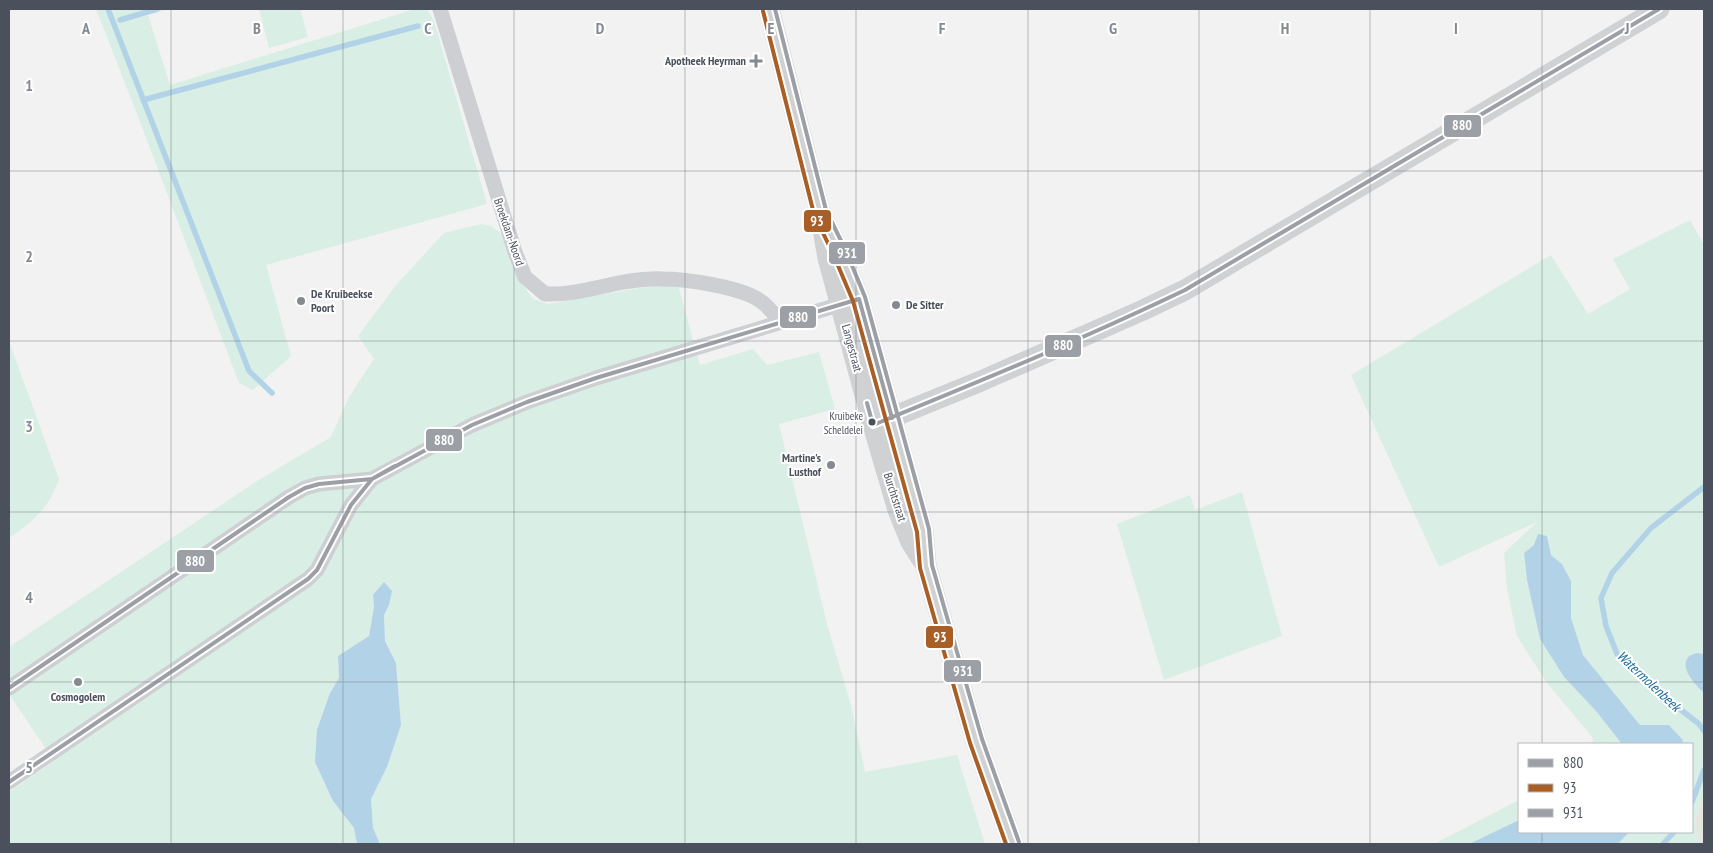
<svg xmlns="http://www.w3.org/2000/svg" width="1713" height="853" font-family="'PT Sans Narrow',sans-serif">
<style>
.commercial{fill:#e5e6e0}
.green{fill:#d9eee4}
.water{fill:#b2d3e7}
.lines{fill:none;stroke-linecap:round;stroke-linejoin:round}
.stream{stroke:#b2d3e7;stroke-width:5.5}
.street{stroke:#cdcfd2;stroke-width:15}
.secondary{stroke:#cfd1d3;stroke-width:21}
.bus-1-casing{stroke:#fff;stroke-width:8}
.bus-2-casing{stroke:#fff;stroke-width:8}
.bus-3-casing{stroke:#fff;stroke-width:8}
.bus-1{stroke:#9c9fa5;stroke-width:4}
.bus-2{stroke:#a85e24;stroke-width:4}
.bus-3{stroke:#9c9fa5;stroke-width:4}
.grid{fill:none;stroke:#858990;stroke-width:1;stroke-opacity:0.55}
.poi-dot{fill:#858990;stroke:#fff;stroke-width:2}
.bus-dot{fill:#4b515c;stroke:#fff;stroke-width:2}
.labels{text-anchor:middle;stroke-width:4;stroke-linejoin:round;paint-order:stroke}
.bus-label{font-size:11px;fill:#4b515c;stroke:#fff;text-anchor:end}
.poi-label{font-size:12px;font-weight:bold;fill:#4b515c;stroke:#fff;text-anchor:end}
.street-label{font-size:12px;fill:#4b515c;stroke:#fff}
.water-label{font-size:14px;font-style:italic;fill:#1d6d9c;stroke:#fff}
.grid-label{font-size:16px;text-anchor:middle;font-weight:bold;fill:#858990;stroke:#fff;stroke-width:4;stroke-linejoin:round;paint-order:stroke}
.line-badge{stroke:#fff;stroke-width:2}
.badge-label{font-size:14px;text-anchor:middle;font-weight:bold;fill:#fff}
</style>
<rect width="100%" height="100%" fill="#f2f2f2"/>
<!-- commercial -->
<path class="commercial" d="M 1704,797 L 1704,844 L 1699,844 L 1695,820 Z"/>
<!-- green -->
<path class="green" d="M 96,9 L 169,9 L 148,15 L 170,85 L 415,9 L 427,9 L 434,21 L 487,204 L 266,265 L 291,356 L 253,390 L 239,383 L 137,114 Z
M 259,9 L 300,9 L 308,37 L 269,48 Z
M 1690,220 L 1704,245 L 1704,654 C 1671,649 1691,682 1704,693 L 1704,797 L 1695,820 L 1699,844 L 1618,844 L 1629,832 L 1692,832 L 1692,744 L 1682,744 L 1683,740 L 1669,725 L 1640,725 L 1583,655 L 1571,618 L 1571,581 L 1562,564 L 1551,555 L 1547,536 L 1524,553 L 1527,580 L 1540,639 L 1564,677 L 1596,711 L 1622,744 L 1592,744 L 1593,738 L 1547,683 L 1517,636 L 1507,589 L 1504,553 L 1537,522 L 1439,567 L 1351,375 L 1551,255 L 1588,314 L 1630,289 L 1613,259 Z
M 482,224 L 491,226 L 504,236 L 520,281 L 533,299 L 548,304 L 628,290 L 659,285 L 678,285 L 700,365 L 753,349 L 767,365 L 819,352 L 835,409 L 779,424 L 827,624 L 851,705 L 865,772 L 957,755 L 985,844 L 380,844 L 373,828 L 371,799 L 387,767 L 401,724 L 396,663 L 385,641 L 384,615 L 389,605 L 373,595 L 374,607 L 369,636 L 338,656 L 339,678 L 330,693 L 333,801 L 354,828 L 357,844 L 9,844 L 9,792 L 54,761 L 9,694 L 9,647 L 257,481 L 331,437 L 349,397 L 374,359 L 358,336 L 397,284 L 444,233 Z
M 9,341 L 59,479 C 49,508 33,522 9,538 Z
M 1242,492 L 1282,636 L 1164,680 L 1117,524 L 1190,495 L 1195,510 Z
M 1519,800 L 1519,820 L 1469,844 L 1434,844 Z"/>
<!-- water -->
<path class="water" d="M 1538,534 L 1547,536 L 1551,555 L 1562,564 L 1571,581 L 1571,618 L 1583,655 L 1640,725 L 1669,725 L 1683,740 L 1682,744 L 1622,744 L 1596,711 L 1564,677 L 1540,639 L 1527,580 L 1524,553 L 1534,545 Z
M 384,582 L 392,591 L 389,605 L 384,615 L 385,641 L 396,663 L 401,725 L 387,767 L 371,799 L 373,828 L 380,844 L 357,844 L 354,828 L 333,801 L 315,762 L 317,730 L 330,693 L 339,678 L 338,656 L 369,636 L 374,607 L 373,595 Z
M 1696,653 L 1704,654 L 1704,693 C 1696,686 1678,667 1689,656 C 1689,656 1696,653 1696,653 Z
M 1519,820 L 1519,832 L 1629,832 L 1618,844 L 1469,844 Z"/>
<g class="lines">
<!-- stream -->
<path class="stream" d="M 108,9 L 249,371 L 272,393
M 120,20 L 157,9
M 143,100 L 418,26
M 1704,487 L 1651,528 L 1612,573 L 1601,598 L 1606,626 L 1617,654 L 1657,691 L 1699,724 L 1704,731
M 1692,802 L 1704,770
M 1663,844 L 1674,832"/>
<!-- street -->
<path class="street" d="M 440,9 L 515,252 L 525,277 L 545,294 C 574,295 597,287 624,282 C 637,280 650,278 663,279 C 686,279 740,287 759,300 C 768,305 774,314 780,322
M 9,688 L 289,497 L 305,488 L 319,484 L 372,479
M 9,782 L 308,579 L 317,570 L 351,505 L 372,479 L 472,425 L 527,402 L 596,378 L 848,302"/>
<!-- secondary -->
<path class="secondary" d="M 769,9 L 820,212 L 828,258 L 873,425 L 898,510 L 911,542 L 923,561
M 820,212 L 840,253 L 859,299 L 923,531 L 926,566 L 976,741 L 1013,844
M 873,425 L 981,381 L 1141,311 L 1185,290 L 1659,9"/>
<defs>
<path id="bus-1" d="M 867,403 L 873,425 C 978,382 1083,339 1185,290 L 1659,9
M 9,688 L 289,497 L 305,488 L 319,484 L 372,479 L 395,466
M 9,782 L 308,579 L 317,570 L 351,505 L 372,479 L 472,425 L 527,402 L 596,378 L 859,299 L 892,418"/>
<path id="bus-2" d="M 763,11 L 814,214 L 834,256 L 853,301 L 917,532 L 920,568 L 970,743 L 1006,844"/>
<path id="bus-3" d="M 775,9 L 826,210 L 846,251 L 865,297 L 929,529 L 932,565 L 982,739 L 1019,842"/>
</defs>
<!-- bus-1 casing -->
<use href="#bus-1" class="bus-1-casing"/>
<!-- bus-2 casing -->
<use href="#bus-2" class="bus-2-casing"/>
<!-- bus-3 casing -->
<use href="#bus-3" class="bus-3-casing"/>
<!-- bus-1 -->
<use href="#bus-1" class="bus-1"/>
<!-- bus-2 -->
<use href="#bus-2" class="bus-2"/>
<!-- bus-3 -->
<use href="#bus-3" class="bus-3"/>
</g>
<!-- grid -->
<path class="grid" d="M 171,9 L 171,844M 343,9 L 343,844M 514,9 L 514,844M 685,9 L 685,844M 856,9 L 856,844M 1028,9 L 1028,844M 1199,9 L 1199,844M 1370,9 L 1370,844M 1542,9 L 1542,744M 9,171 L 1704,171M 9,341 L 1704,341M 9,512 L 1704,512M 9,682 L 1704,682M 1542,832 L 1542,844"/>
<!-- markers -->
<g class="poi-dot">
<path d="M753.5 53.5h5v5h5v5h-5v5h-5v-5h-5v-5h5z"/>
<circle cx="301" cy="301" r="5"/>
<circle cx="896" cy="305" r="5"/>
<circle cx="831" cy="465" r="5"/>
<circle cx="78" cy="682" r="5"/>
</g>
<circle class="bus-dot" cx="872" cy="422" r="4.5"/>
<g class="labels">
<!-- bus labels -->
<g class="bus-label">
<text x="863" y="420">Kruibeke<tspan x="863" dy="14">Scheldelei</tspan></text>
</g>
<!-- poi labels -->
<g class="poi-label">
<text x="746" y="65">Apotheek Heyrman</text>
<text x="311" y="298" text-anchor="start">De Kruibeekse<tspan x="311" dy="14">Poort</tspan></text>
<text x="906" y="309" text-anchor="start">De Sitter</text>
<text x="821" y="462">Martine's<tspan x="821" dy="14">Lusthof</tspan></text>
<text x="78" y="701" text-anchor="middle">Cosmogolem</text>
</g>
<!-- street labels -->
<g class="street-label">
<text transform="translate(509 232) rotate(71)" y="4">Broekdam-Noord</text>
<text transform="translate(852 348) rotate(75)" y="4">Langestraat</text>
<text transform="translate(895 497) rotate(72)" y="4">Burchtstraat</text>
</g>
<!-- water labels -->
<g class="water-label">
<text transform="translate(1649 681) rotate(43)" y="5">Watermolenbeek</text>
</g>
</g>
<g class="grid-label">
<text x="86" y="34">A</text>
<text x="257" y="34">B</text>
<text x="428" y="34">C</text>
<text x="600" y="34">D</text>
<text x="771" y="34">E</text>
<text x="942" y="34">F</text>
<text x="1113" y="34">G</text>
<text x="1285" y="34">H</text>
<text x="1456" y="34">I</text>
<text x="1627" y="34">J</text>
<text x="29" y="91">1</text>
<text x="29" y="262">2</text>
<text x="29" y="432">3</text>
<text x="29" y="603">4</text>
<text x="29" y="773">5</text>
</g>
<g class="line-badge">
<rect x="1443" y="114" width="39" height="24" rx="5" fill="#9c9fa5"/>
<rect x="803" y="209" width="29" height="24" rx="5" fill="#a85e24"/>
<rect x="828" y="241" width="38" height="24" rx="5" fill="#9c9fa5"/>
<rect x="779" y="305" width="38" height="24" rx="5" fill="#9c9fa5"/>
<rect x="1044" y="334" width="38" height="24" rx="5" fill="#9c9fa5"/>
<rect x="425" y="428" width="38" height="24" rx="5" fill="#9c9fa5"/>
<rect x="176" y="549" width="39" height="24" rx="5" fill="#9c9fa5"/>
<rect x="925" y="625" width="29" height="24" rx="5" fill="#a85e24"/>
<rect x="943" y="659" width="39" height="24" rx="5" fill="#9c9fa5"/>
</g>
<g class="badge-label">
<text x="1462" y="130">880</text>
<text x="817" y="226">93</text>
<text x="847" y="258">931</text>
<text x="798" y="322">880</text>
<text x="1063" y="350">880</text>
<text x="444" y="445">880</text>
<text x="195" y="566">880</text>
<text x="940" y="642">93</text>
<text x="963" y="676">931</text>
</g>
<!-- border -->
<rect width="1713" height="853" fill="none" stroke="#4b515c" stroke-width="20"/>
<!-- legend -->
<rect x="1518" y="743" width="175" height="90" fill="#ffffff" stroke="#b7b9be"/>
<rect x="1528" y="759" width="25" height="8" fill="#9c9fa5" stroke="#b7b9be"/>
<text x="1563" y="768" font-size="15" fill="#4b515c">880</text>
<rect x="1528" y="784" width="25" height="8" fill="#a85e24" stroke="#b7b9be"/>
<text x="1563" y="793" font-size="15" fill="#4b515c">93</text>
<rect x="1528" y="809" width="25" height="8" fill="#9c9fa5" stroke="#b7b9be"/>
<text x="1563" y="818" font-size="15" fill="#4b515c">931</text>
</svg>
